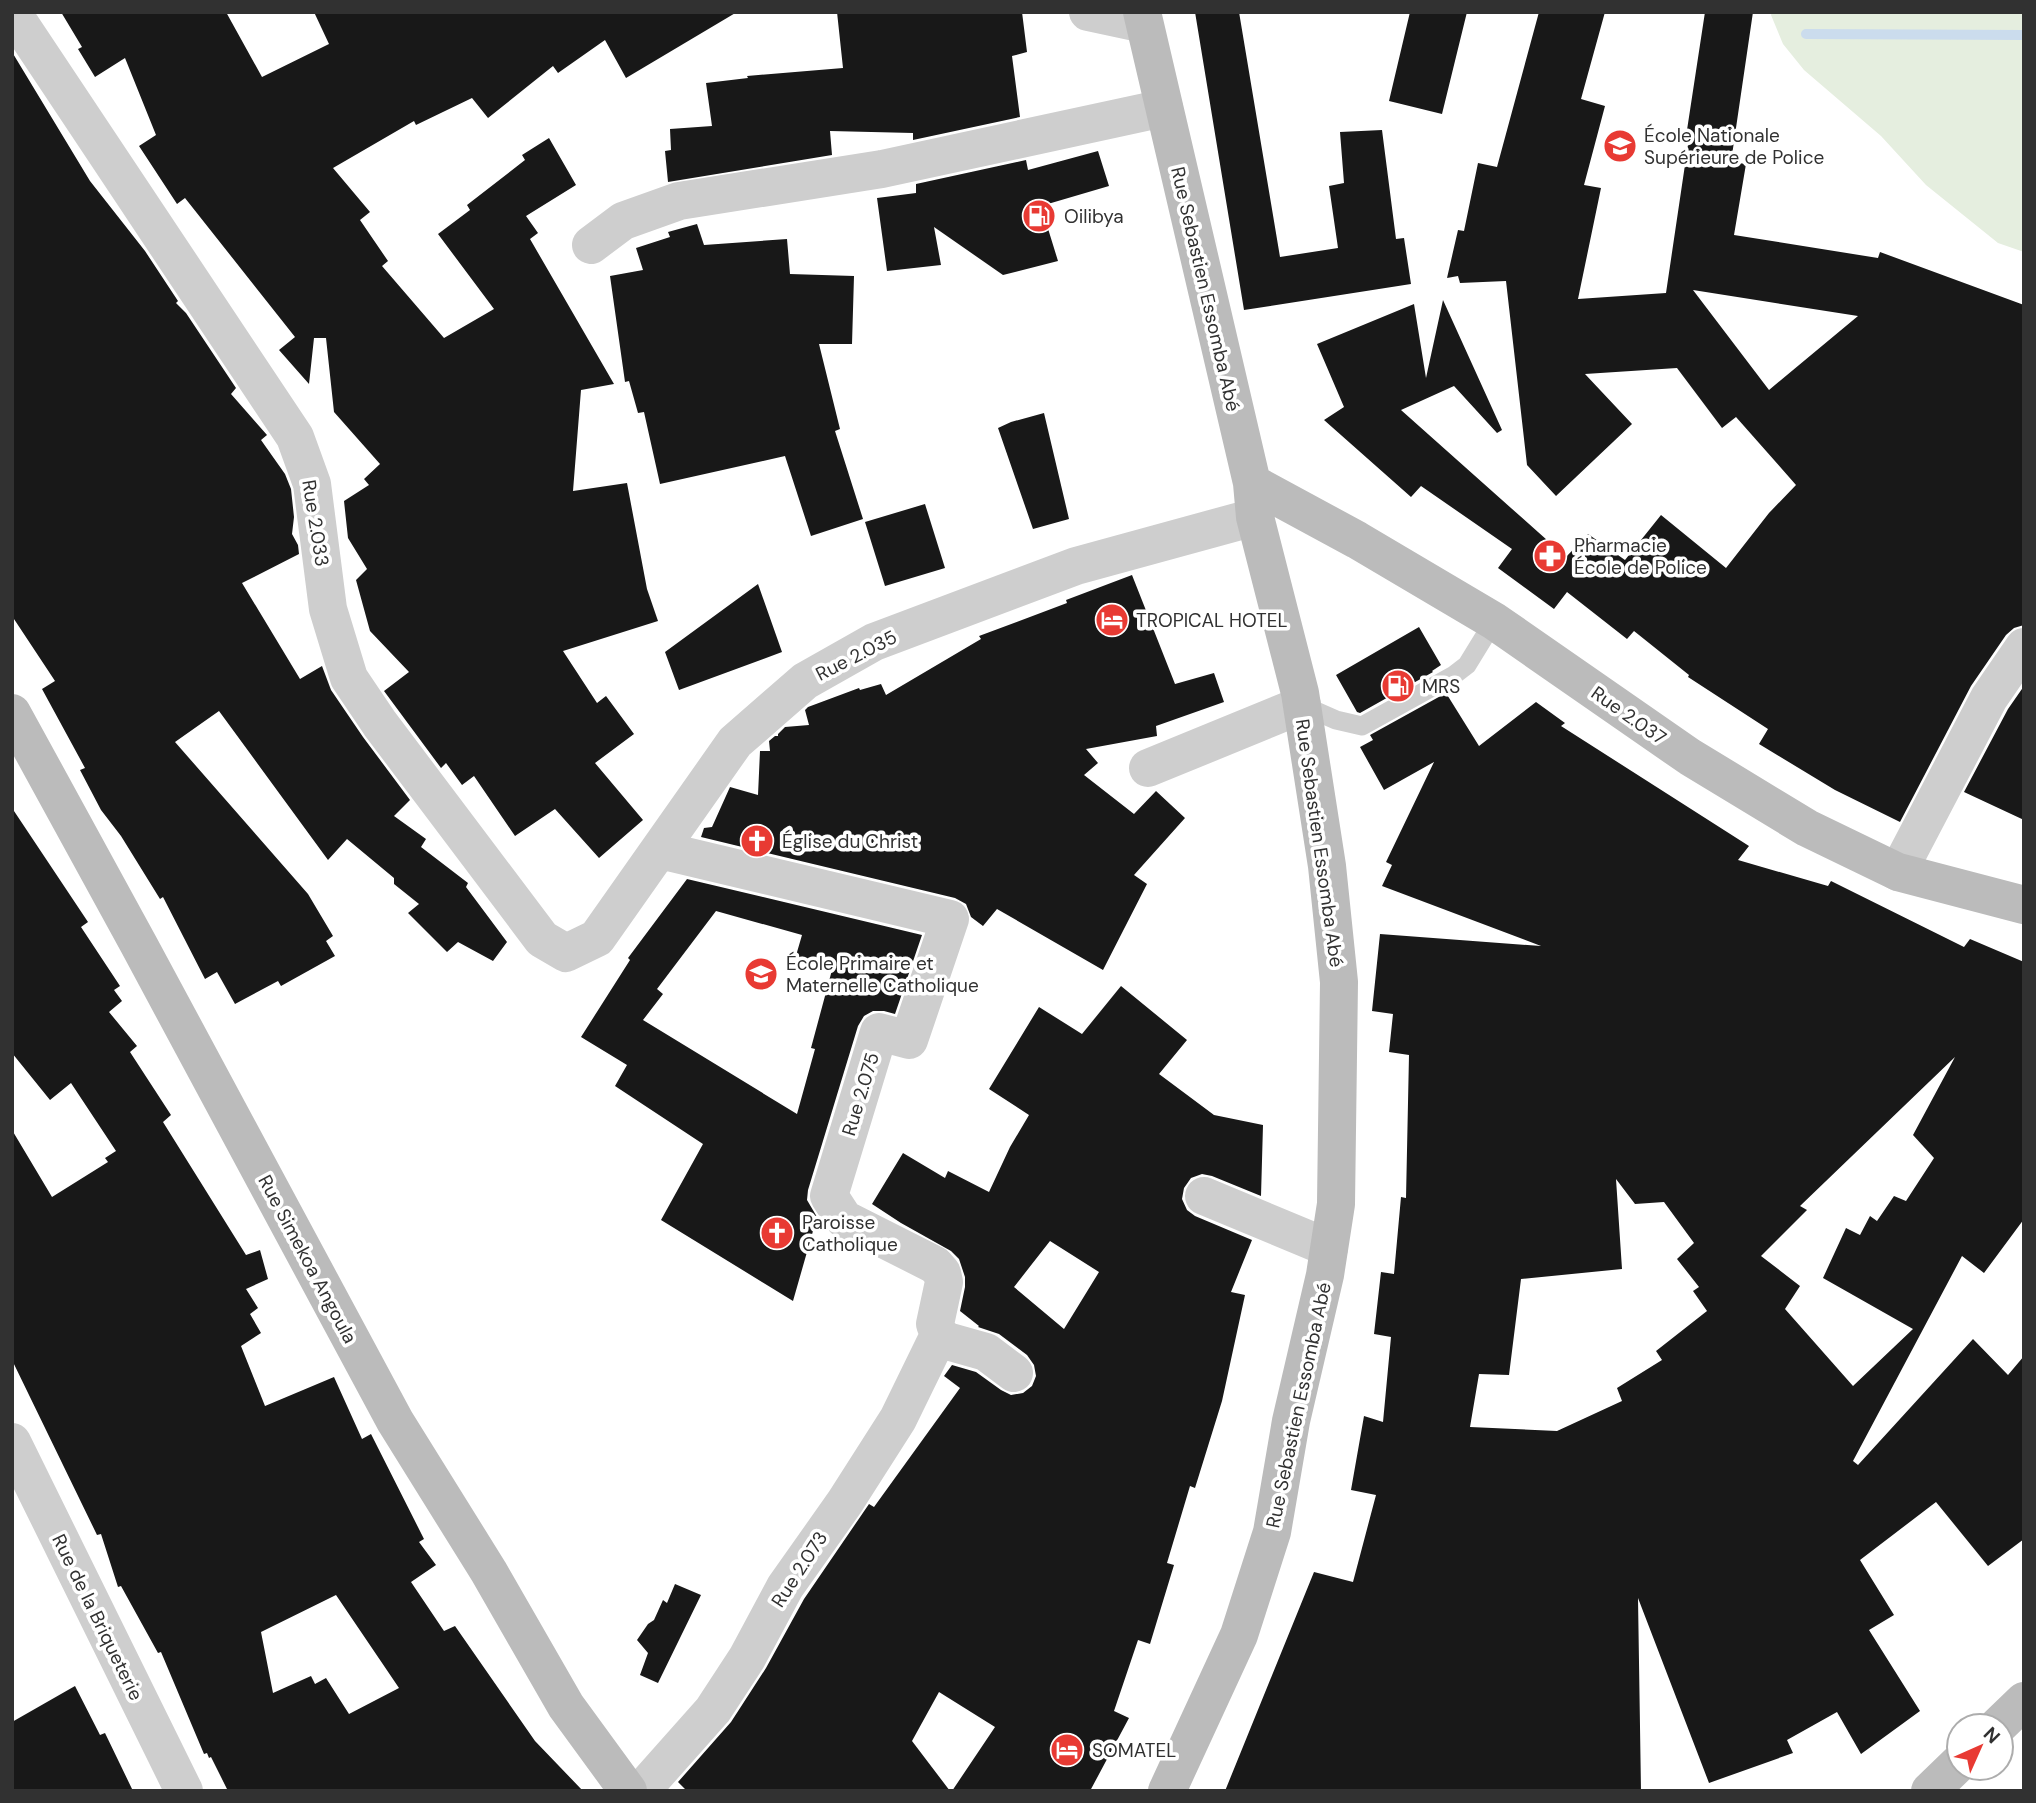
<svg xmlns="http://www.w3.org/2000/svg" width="2036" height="1803" font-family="'DM Sans',sans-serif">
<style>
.green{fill:#e5eedf}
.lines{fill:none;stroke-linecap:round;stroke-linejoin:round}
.stream{stroke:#cbdced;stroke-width:10}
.building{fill:#181818;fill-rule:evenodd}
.lane{stroke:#cecece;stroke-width:19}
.street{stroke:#cecece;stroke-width:38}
.secondary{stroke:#bbb;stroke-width:38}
.labels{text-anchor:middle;stroke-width:7;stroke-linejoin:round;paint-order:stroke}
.poi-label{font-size:19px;fill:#313131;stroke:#fff;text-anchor:start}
.street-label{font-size:19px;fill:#313131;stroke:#fff}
</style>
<rect width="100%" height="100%" fill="#fff"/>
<!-- green -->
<path class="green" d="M 1772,12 L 2024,12 L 2024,252 L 1998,243 L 1926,185 L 1881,136 L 1804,70 L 1783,44 L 1771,15 Z"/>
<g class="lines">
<!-- stream -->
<path class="stream" d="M 1806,34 L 2024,35"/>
</g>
<!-- building -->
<path class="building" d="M 61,12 L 226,12 L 262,77 L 329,44 L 314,12 L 737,12 L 626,78 L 605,40 L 558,73 L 553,66 L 488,118 L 472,98 L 416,125 L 414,121 L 333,168 L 370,212 L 360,220 L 388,261 L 382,266 L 444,338 L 494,309 L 438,234 L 470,210 L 467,205 L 525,160 L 522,155 L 549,138 L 576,185 L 526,216 L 538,233 L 530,239 L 614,384 L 581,390 L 573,491 L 627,483 L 647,589 L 658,621 L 563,651 L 597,703 L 606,696 L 634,734 L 595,763 L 643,820 L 599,858 L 555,809 L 515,836 L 474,776 L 462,785 L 446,763 L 441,768 L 384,691 L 409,672 L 370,631 L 356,580 L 367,569 L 348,538 L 344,501 L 369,485 L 364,479 L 380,464 L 334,412 L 326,338 L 314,338 L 309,384 L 279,350 L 295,337 L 185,198 L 177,204 L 139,146 L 156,135 L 125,58 L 95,77 L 78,49 L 82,47 Z
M 837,12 L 1022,12 L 1027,52 L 1012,56 L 1020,117 L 913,140 L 913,133 L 830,131 L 832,155 L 668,182 L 665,151 L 671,150 L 670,129 L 712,126 L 706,83 L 748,78 L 747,76 L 843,68 Z
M 1195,12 L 1239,12 L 1280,257 L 1338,248 L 1329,186 L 1344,183 L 1340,132 L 1382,130 L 1396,239 L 1404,238 L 1411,284 L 1244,310 Z
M 1410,12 L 1467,12 L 1442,114 L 1389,101 Z
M 1539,12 L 1605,12 L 1581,99 L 1605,106 L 1584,185 L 1601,188 L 1578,299 L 1666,293 L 1690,131 L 1687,130 L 1705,12 L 1753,12 L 1731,162 L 1746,164 L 1734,235 L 1878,258 L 1880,252 L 2024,305 L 2024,625 L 2014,628 L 2006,635 L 1971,686 L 1900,822 L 1835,790 L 1759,744 L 1768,729 L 1688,677 L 1689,675 L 1634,631 L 1627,639 L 1567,592 L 1554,609 L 1498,568 L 1512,549 L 1421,486 L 1411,497 L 1324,420 L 1344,407 L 1317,344 L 1414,304 L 1426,378 L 1443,300 L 1502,430 L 1497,433 L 1454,386 L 1401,410 L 1566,557 L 1588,534 L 1625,560 L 1661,515 L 1726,568 L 1769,513 L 1796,485 L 1736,417 L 1722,428 L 1677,368 L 1585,374 L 1632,424 L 1556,496 L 1527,465 L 1506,281 L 1460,283 L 1458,276 L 1447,278 L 1458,230 L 1464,231 L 1478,163 L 1497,167 ZM 1693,290 L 1858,316 L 1769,390 Z
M 12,52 L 90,181 L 145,251 L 178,301 L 176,303 L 186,313 L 236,388 L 231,394 L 267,435 L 261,440 L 285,474 L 291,489 L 294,517 L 292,534 L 298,545 L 299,554 L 242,583 L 300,679 L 322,666 L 331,690 L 363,737 L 410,800 L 394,816 L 426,839 L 421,847 L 468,883 L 466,887 L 507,942 L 493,961 L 458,942 L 447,952 L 408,913 L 419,904 L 394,884 L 394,878 L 347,839 L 328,860 L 219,711 L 175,742 L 308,894 L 333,936 L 326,941 L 335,956 L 281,986 L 278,981 L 235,1004 L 217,972 L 205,979 L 163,897 L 160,899 L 121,836 L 101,810 L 80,770 L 85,768 L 42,689 L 55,681 L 12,616 Z
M 1098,151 L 1109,186 L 1041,206 L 1058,261 L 1003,275 L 934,227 L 941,265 L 887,271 L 877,198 L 916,193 L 916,184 L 1026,160 L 1028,170 Z
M 697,224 L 704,245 L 787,239 L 790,274 L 854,276 L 852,344 L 819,344 L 840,429 L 835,431 L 863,519 L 811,536 L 785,456 L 660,484 L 644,412 L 638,413 L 629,381 L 625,382 L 610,276 L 643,270 L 636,248 L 670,237 L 668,232 Z
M 1044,413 L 1069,519 L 1033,529 L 998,428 L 1011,422 Z
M 925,504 L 945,568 L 885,586 L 865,522 Z
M 1132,575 L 1175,684 L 1214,673 L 1224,702 L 1156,726 L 1157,736 L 1086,749 L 1098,763 L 1084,775 L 1134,814 L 1156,791 L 1185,818 L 1134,875 L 1147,884 L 1103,970 L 997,909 L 983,926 L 971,917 L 966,904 L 955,898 L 701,837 L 704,828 L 712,827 L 730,787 L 758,795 L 760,751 L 770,751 L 769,741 L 775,736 L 778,736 L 778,734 L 785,727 L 809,725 L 805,710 L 808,707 L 859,688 L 860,690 L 881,684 L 886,695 L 981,639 L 979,636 L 1067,603 L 1066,600 Z
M 758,584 L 782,652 L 679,690 L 665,652 Z
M 1419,627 L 1441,665 L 1432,671 L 1433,672 L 1360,713 L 1357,712 L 1336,675 Z
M 2024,686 L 2024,820 L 1964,792 L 2008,709 Z
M 1446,693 L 1479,746 L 1536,702 L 1565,723 L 1561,726 L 1749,846 L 1738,860 L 1828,886 L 1831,881 L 1964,947 L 1970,939 L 2024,962 L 2024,1219 L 1984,1273 L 1962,1256 L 1853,1461 L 1858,1465 L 1973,1339 L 2008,1375 L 2024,1356 L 2024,1539 L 1988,1566 L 1936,1502 L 1860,1560 L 1894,1615 L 1869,1630 L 1920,1711 L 1861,1754 L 1837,1712 L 1787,1740 L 1793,1753 L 1709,1783 L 1638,1598 L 1641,1791 L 1225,1791 L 1314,1572 L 1353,1582 L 1376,1495 L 1351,1490 L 1364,1416 L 1383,1422 L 1391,1337 L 1374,1334 L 1381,1272 L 1394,1274 L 1401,1197 L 1406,1198 L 1409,1055 L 1389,1052 L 1393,1014 L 1372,1011 L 1380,934 L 1541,946 L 1382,886 L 1392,865 L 1386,862 L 1434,762 L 1384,790 L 1360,747 L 1373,740 L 1370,735 ZM 1955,1057 L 1913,1135 L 1934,1158 L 1906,1201 L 1894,1196 L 1877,1221 L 1870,1216 L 1860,1235 L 1846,1228 L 1823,1278 L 1913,1329 L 1853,1386 L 1785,1309 L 1800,1286 L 1761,1256 L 1807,1210 L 1800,1206 ZM 1616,1179 L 1635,1204 L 1664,1202 L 1694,1243 L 1677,1259 L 1699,1287 L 1693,1291 L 1707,1311 L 1656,1351 L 1662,1360 L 1617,1388 L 1622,1401 L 1557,1431 L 1470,1427 L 1479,1374 L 1509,1375 L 1521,1279 L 1622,1269 Z
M 12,808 L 88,922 L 81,927 L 120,986 L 114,990 L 122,1001 L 109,1012 L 137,1046 L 130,1052 L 171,1115 L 163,1122 L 246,1255 L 260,1250 L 268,1279 L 246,1289 L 258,1308 L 250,1314 L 261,1333 L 241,1346 L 265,1406 L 334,1377 L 362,1439 L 371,1434 L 424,1539 L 419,1542 L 436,1565 L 411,1582 L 444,1631 L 455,1626 L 535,1741 L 583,1791 L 228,1791 L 211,1757 L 209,1758 L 207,1753 L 204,1754 L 161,1652 L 158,1653 L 121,1586 L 118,1587 L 101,1534 L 97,1535 L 12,1360 L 12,1130 L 52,1197 L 108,1162 L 105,1158 L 116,1151 L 71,1083 L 50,1100 L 12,1053 ZM 336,1595 L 399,1688 L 349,1714 L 326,1678 L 315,1684 L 311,1676 L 273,1693 L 261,1632 Z
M 687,879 L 922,935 L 895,1014 L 884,1011 L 873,1011 L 864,1016 L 858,1026 L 808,1190 L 807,1200 L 817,1217 L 793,1301 L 661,1220 L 703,1144 L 615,1086 L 627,1065 L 581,1037 L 630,960 L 628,958 ZM 716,911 L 802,935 L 795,959 L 832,970 L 811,1048 L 815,1049 L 797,1114 L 643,1020 L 663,994 L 657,989 Z
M 1121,986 L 1187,1040 L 1159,1074 L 1214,1115 L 1263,1125 L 1261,1196 L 1212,1176 L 1202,1174 L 1191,1178 L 1184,1188 L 1182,1199 L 1187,1210 L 1195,1216 L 1252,1240 L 1231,1292 L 1245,1295 L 1222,1401 L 1195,1488 L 1190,1486 L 1167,1563 L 1174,1565 L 1150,1644 L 1138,1640 L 1114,1711 L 1129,1718 L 1090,1791 L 952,1791 L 995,1727 L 939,1692 L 912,1741 L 950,1791 L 687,1791 L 678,1782 L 731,1722 L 766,1668 L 804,1599 L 869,1504 L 874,1507 L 960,1388 L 944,1376 L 952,1365 L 976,1372 L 1001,1390 L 1011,1395 L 1023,1393 L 1032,1386 L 1036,1376 L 1034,1365 L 1027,1355 L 999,1334 L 978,1327 L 979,1326 L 960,1311 L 965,1287 L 965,1277 L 959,1259 L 951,1251 L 901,1223 L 872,1204 L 903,1153 L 945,1178 L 948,1171 L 989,1192 L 1010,1147 L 1029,1115 L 989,1089 L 1039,1007 L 1082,1034 ZM 1050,1241 L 1099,1272 L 1064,1329 L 1014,1287 Z
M 675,1584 L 701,1595 L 658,1683 L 640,1675 L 648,1653 L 637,1640 L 648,1624 L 654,1620 L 663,1600 L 667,1603 Z
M 75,1686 L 100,1735 L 105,1733 L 133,1791 L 12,1791 L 12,1722 Z"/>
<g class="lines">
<!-- lane -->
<path class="lane" d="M 1302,705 L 1336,720 L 1362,726 L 1454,675 L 1467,665 L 1494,621"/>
<!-- street -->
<path class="street" d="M 1088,12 L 1144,24
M 14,15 L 295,437 L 312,484 L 328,609 L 349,678 L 380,724 L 542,939 L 566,953 L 597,938 L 735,742 L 805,681 L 874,642 L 1076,566 L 1255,517
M 591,245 L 623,221 L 679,201 L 882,169 L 1164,108
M 1148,768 L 1302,705
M 660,850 L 950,919 L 909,1040 L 879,1032 L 829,1196 L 844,1219 L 935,1265 L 942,1273 L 944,1282 L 935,1324 L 939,1335 L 947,1341 L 986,1352 L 1014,1373
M 1898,872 L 1989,698 L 2024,647
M 1204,1196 L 1329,1248
M 12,1442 L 184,1791
M 641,1791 L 713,1710 L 747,1658 L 785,1587 L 845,1502 L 898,1419 L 939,1335"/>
<!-- secondary -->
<path class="secondary" d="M 1142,12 L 1252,483 L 1255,517 L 1300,693 L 1327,866 L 1339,982 L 1336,1204 L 1325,1275 L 1291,1421 L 1272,1532 L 1239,1635 L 1167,1791
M 1252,483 L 1357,540 L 1494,621 L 1690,757 L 1807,828 L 1898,872 L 2024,905
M 12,713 L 139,945 L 395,1421 L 489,1572 L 566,1706 L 628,1791
M 1998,1726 L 2024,1701
M 1930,1791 L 1959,1763"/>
</g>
<!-- icons -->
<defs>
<symbol id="university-disc" viewBox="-11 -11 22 22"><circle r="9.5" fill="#e83a33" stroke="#fff"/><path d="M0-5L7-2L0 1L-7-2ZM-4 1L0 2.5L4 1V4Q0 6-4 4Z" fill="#fff"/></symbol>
<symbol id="fuel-disc" viewBox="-11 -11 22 22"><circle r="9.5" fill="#e83a33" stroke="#fff"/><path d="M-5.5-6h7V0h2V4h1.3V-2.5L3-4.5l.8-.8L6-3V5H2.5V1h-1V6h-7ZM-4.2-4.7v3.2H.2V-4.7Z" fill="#fff"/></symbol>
<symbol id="pharmacy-disc" viewBox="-11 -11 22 22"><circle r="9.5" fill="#e83a33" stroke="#fff"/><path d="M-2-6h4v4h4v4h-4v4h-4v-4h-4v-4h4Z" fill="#fff"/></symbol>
<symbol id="hotel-disc" viewBox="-11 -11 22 22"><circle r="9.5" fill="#e83a33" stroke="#fff"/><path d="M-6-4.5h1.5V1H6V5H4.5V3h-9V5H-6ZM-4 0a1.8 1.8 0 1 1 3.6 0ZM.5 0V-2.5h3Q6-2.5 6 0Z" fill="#fff"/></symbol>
<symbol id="church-disc" viewBox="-11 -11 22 22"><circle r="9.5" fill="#e83a33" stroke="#fff"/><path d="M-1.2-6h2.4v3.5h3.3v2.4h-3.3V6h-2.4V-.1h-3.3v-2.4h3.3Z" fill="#fff"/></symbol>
<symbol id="school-disc" viewBox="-11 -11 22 22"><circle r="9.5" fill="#e83a33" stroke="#fff"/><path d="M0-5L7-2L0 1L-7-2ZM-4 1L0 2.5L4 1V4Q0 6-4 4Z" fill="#fff"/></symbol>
</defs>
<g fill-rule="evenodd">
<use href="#university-disc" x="1601" y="127" width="38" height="38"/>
<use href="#fuel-disc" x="1020" y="197" width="38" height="38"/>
<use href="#pharmacy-disc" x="1531" y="537" width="38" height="38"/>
<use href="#hotel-disc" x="1093" y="601" width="38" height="38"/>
<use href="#fuel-disc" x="1379" y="667" width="38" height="38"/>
<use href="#church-disc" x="738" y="822" width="38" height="38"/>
<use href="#school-disc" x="742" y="955" width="38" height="38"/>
<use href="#church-disc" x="758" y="1214" width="38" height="38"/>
<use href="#hotel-disc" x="1048" y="1731" width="38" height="38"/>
</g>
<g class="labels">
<!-- poi labels -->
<g class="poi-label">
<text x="1644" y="142">École Nationale<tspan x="1644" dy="22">Supérieure de Police</tspan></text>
<text x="1064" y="223">Oilibya</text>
<text x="1574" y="552">Pharmacie<tspan x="1574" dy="22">École de Police</tspan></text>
<text x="1136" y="627">TROPICAL HOTEL</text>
<text x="1422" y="693">MRS</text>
<text x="782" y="848">Église du Christ</text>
<text x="786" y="970">École Primaire et<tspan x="786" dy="22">Maternelle Catholique</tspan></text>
<text x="802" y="1229">Paroisse<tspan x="802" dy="22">Catholique</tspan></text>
<text x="1092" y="1757">SOMATEL</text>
</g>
<!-- street labels -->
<g class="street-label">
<text transform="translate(1206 289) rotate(77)" y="7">Rue Sebastien Essomba Abé</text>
<text transform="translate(316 523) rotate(81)" y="7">Rue 2.033</text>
<text transform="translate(856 655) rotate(-27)" y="7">Rue 2.035</text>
<text transform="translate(1629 715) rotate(35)" y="7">Rue 2.037</text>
<text transform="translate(1320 843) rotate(82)" y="7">Rue Sebastien Essomba Abé</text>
<text transform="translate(860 1094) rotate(-73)" y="7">Rue 2.075</text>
<text transform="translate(308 1259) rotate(62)" y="7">Rue Simekoa Angoula</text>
<text transform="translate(1298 1405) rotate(-78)" y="7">Rue Sebastien Essomba Abé</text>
<text transform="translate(799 1569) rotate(-57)" y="7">Rue 2.073</text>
<text transform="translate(98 1617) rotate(64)" y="7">Rue de la Briqueterie</text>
</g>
</g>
<!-- border -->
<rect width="2036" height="1803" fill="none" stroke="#313131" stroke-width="28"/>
<!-- north arrow -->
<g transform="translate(1980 1747) rotate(45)"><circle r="33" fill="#ffffff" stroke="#adadad" stroke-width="2"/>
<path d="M0-5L12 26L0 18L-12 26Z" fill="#e83a33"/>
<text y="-10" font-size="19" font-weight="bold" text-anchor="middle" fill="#313131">N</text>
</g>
</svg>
